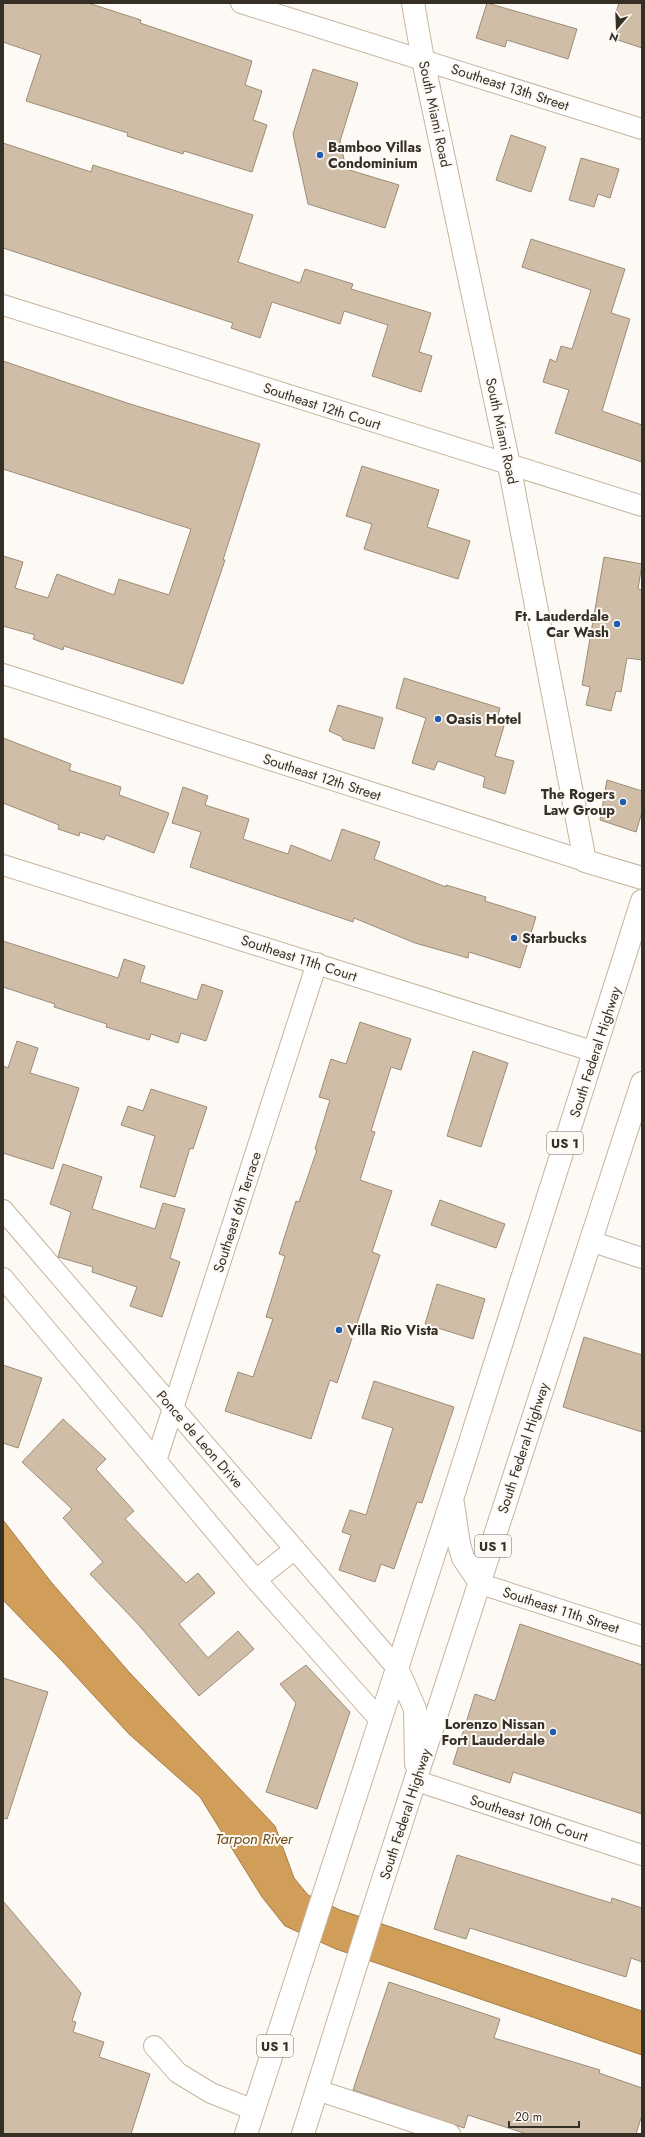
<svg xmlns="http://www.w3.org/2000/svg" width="645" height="2137" font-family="Jost,sans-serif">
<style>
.water{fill:#d19e59;stroke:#a27d4a}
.building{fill:#d0bda7;stroke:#9d8c76}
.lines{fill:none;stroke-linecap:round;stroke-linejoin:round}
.minor-casing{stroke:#c6b49d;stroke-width:22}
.tertiary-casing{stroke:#c6b49d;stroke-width:24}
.primary-casing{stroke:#c6b49d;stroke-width:24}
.minor{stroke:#fff;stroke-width:20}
.tertiary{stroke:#fff;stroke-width:22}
.primary{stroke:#fff;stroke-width:22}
.poi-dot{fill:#205cae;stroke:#fdf9f4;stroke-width:1.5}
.labels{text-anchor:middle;stroke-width:4;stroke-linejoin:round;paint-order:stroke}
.shield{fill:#fdf9f4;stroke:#726c64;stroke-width:1}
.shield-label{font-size:13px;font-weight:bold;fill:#362f26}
.street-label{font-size:14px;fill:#362f26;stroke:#fdf9f4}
.poi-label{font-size:14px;font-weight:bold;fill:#362f26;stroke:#fdf9f4;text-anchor:start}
.water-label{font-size:15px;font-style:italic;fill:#6d4b16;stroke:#fdf9f4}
</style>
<rect width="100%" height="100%" fill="#fdf9f4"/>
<!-- water -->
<path class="water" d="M 3,1520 L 51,1582 L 129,1672 L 275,1826 L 294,1878 L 308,1895 L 340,1910 L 642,2011 L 642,2055 L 336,1949 L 285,1926 L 262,1897 L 200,1797 L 129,1734 L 62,1661 L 3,1600 Z"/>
<!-- building -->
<path class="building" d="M 3,3 L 88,3 L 141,20 L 140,23 L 252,61 L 245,85 L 262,91 L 253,120 L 267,125 L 252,172 L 184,151 L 183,154 L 127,136 L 128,133 L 26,101 L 41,55 L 3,42 Z
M 487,3 L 577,29 L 568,59 L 507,40 L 505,47 L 476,38 Z
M 619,3 L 642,3 L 642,48 L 615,39 L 621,21 L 614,19 Z
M 313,69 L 358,83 L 340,141 L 346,169 L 399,185 L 385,228 L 308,204 L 293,134 Z
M 511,135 L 546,147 L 531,192 L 496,180 Z
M 3,143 L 91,172 L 93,165 L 253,215 L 238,262 L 300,283 L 305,269 L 353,284 L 351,289 L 431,313 L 419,352 L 432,356 L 421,392 L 372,376 L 388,325 L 344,311 L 340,324 L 272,302 L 260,338 L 231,328 L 233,323 L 3,248 Z
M 581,158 L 619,169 L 610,198 L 598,194 L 594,207 L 569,200 Z
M 531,239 L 625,269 L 611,313 L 630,319 L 602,411 L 642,425 L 642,462 L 555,433 L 569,390 L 543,382 L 550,359 L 556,362 L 561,346 L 572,349 L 591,290 L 522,267 Z
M 3,361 L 127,403 L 260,444 L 223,560 L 225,560 L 183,684 L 64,646 L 63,650 L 33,639 L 35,635 L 3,626 L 3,556 L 23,562 L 15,588 L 48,598 L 57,574 L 114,595 L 119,579 L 169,595 L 191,529 L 3,469 Z
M 362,466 L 439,490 L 427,527 L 470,541 L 458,579 L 364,549 L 372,524 L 346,516 Z
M 604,557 L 642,564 L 638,589 L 642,590 L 642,660 L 627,658 L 621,692 L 616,691 L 611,711 L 586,705 L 590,687 L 582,685 Z
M 404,678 L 500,708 L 496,723 L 504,726 L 495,756 L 514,761 L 505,794 L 483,787 L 485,777 L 438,761 L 434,770 L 412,763 L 426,718 L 396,708 Z
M 338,705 L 383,718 L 374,749 L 343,740 L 342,737 L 329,731 Z
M 3,738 L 71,764 L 69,770 L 121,787 L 119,795 L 169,813 L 154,853 L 106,835 L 104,840 L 80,832 L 79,836 L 58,829 L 59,825 L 3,803 Z
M 607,780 L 642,791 L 642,812 L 636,832 L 600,820 Z
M 183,787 L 208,796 L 205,805 L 249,819 L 243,839 L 288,854 L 291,845 L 331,861 L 342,829 L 380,842 L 374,859 L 446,887 L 446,885 L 486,897 L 485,901 L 536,917 L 520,968 L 469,952 L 468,958 L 415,943 L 354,918 L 353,922 L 190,867 L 201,832 L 172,823 Z
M 3,941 L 118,978 L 124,959 L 145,966 L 140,982 L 197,1000 L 202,984 L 223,991 L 206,1041 L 181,1033 L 178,1043 L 151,1034 L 149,1040 L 106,1027 L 107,1024 L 54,1007 L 55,1004 L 3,987 Z
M 360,1022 L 411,1039 L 401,1070 L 391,1067 L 371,1131 L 375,1132 L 360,1180 L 392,1191 L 372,1252 L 380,1255 L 337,1383 L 330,1380 L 311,1439 L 225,1411 L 238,1372 L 253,1377 L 273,1319 L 266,1317 L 285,1256 L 279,1254 L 296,1201 L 299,1202 L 317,1150 L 315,1149 L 330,1100 L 319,1097 L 331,1059 L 346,1064 Z
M 17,1041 L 38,1048 L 30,1073 L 79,1088 L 53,1169 L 3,1153 L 3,1066 L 8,1068 Z
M 473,1051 L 508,1063 L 481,1147 L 447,1136 Z
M 151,1089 L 207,1107 L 193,1149 L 190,1148 L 175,1197 L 140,1187 L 155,1136 L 121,1125 L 128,1106 L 143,1111 Z
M 63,1164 L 102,1177 L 92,1209 L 155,1229 L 163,1203 L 185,1209 L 170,1258 L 180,1262 L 162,1317 L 130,1306 L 137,1287 L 92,1272 L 93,1267 L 58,1257 L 71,1212 L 50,1204 Z
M 440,1200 L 505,1224 L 496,1248 L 431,1225 Z
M 437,1284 L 485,1299 L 473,1339 L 425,1324 Z
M 584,1337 L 642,1355 L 642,1432 L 563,1407 Z
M 3,1365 L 42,1378 L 18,1448 L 3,1443 Z
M 374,1381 L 454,1407 L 422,1503 L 417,1502 L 394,1569 L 381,1564 L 375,1582 L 339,1570 L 351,1535 L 342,1532 L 350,1510 L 366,1515 L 393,1428 L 362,1418 Z
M 63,1419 L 106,1459 L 96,1469 L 134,1511 L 125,1519 L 186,1583 L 198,1573 L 215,1593 L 179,1624 L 208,1658 L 238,1631 L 254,1649 L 199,1696 L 137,1623 L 90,1574 L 103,1562 L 63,1518 L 72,1509 L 22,1462 Z
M 520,1624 L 642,1665 L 642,1814 L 513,1772 L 510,1783 L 453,1764 L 475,1694 L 495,1701 Z
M 306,1665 L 350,1712 L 317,1809 L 266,1792 L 296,1703 L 280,1684 Z
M 3,1678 L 48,1692 L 7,1819 L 3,1818 Z
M 457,1855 L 611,1903 L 612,1898 L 642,1908 L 642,1962 L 631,1958 L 626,1977 L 470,1928 L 466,1939 L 434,1929 Z
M 3,1901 L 81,1993 L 72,2021 L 76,2022 L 73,2032 L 104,2042 L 99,2057 L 150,2074 L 131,2134 L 3,2134 Z
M 389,1982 L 500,2019 L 494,2038 L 600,2070 L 599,2073 L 642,2088 L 642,2115 L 636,2134 L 527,2134 L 468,2115 L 464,2128 L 353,2090 Z"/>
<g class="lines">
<defs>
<path id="minor" d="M 241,3 L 642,129
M 3,305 L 642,506
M 3,674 L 585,861
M 3,865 L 595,1052
M 3,1210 L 397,1668
M 590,1241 L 642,1258
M 3,1278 L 256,1580 L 380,1720
M 156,1461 L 317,963
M 256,1580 L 295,1549
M 481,1584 L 642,1636
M 417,1781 L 642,1855
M 154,2046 L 178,2073 L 211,2093 L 254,2110
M 317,2090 L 450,2134"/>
<path id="tertiary" d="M 413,3 L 423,60 L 509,465 L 585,861 L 642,878"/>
<path id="primary" d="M 453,1504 L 459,1544 L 463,1558 L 481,1584
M 397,1668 L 415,1709 L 416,1764
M 246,2134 L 452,1499 L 642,901
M 303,2134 L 377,1898 L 642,1083"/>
</defs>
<!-- minor casing -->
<use href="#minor" class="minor-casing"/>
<!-- tertiary casing -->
<use href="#tertiary" class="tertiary-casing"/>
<!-- primary casing -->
<use href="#primary" class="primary-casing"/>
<!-- minor -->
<use href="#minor" class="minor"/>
<!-- tertiary -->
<use href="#tertiary" class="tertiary"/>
<!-- primary -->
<use href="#primary" class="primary"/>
</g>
<!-- markers -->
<g class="poi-dot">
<circle cx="320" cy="155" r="4"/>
<circle cx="617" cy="624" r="4"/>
<circle cx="438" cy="719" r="4"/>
<circle cx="623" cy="802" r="4"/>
<circle cx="514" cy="938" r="4"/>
<circle cx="339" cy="1330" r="4"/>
<circle cx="553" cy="1732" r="4"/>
</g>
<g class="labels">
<!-- shield labels -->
<g class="shield">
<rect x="547" y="1132" width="36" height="22" rx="3"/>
<rect x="475" y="1535" width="36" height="22" rx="3"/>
<rect x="257" y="2035" width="36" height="22" rx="3"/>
</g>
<g class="shield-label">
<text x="565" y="1148">US 1</text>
<text x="493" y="1551">US 1</text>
<text x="275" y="2051">US 1</text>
</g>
<!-- street labels -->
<g class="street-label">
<text transform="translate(510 87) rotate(18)" y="5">Southeast 13th Street</text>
<text transform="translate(435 114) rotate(78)" y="5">South Miami Road</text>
<text transform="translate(322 406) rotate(18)" y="5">Southeast 12th Court</text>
<text transform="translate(502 431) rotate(78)" y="5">South Miami Road</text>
<text transform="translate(322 777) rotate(18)" y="5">Southeast 12th Street</text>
<text transform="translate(299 958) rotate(18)" y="5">Southeast 11th Court</text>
<text transform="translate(595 1052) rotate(-72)" y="5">South Federal Highway</text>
<text transform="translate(237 1212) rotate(-72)" y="5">Southeast 6th Terrace</text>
<text transform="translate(200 1439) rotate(49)" y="5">Ponce de Leon Drive</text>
<text transform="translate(523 1448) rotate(-72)" y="5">South Federal Highway</text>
<text transform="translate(561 1610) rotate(18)" y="5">Southeast 11th Street</text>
<text transform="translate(405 1814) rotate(-72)" y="5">South Federal Highway</text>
<text transform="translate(529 1818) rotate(18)" y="5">Southeast 10th Court</text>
</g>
<!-- poi labels -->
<g class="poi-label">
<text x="328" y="152">Bamboo Villas<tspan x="328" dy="16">Condominium</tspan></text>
<text x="609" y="621" text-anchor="end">Ft. Lauderdale<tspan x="609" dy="16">Car Wash</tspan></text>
<text x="446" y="724">Oasis Hotel</text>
<text x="615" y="799" text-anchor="end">The Rogers<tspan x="615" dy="16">Law Group</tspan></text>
<text x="522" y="943">Starbucks</text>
<text x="347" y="1335">Villa Rio Vista</text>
<text x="545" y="1729" text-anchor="end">Lorenzo Nissan<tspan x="545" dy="16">Fort Lauderdale</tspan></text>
</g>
<!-- water labels -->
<g class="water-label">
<text x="254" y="1844">Tarpon River</text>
</g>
</g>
<!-- border -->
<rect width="645" height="2137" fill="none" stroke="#362f26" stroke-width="8"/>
<!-- north arrow -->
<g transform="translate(617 28) rotate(199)" stroke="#fdf9f4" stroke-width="3" paint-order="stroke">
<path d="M0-3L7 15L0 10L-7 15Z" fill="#362f26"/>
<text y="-6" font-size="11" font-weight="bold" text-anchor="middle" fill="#362f26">N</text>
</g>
<!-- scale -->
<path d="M509 2121v6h70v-6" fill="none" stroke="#362f26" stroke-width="2"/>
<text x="515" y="2121" font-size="12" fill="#362f26" stroke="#fdf9f4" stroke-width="3" paint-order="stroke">20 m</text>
</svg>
